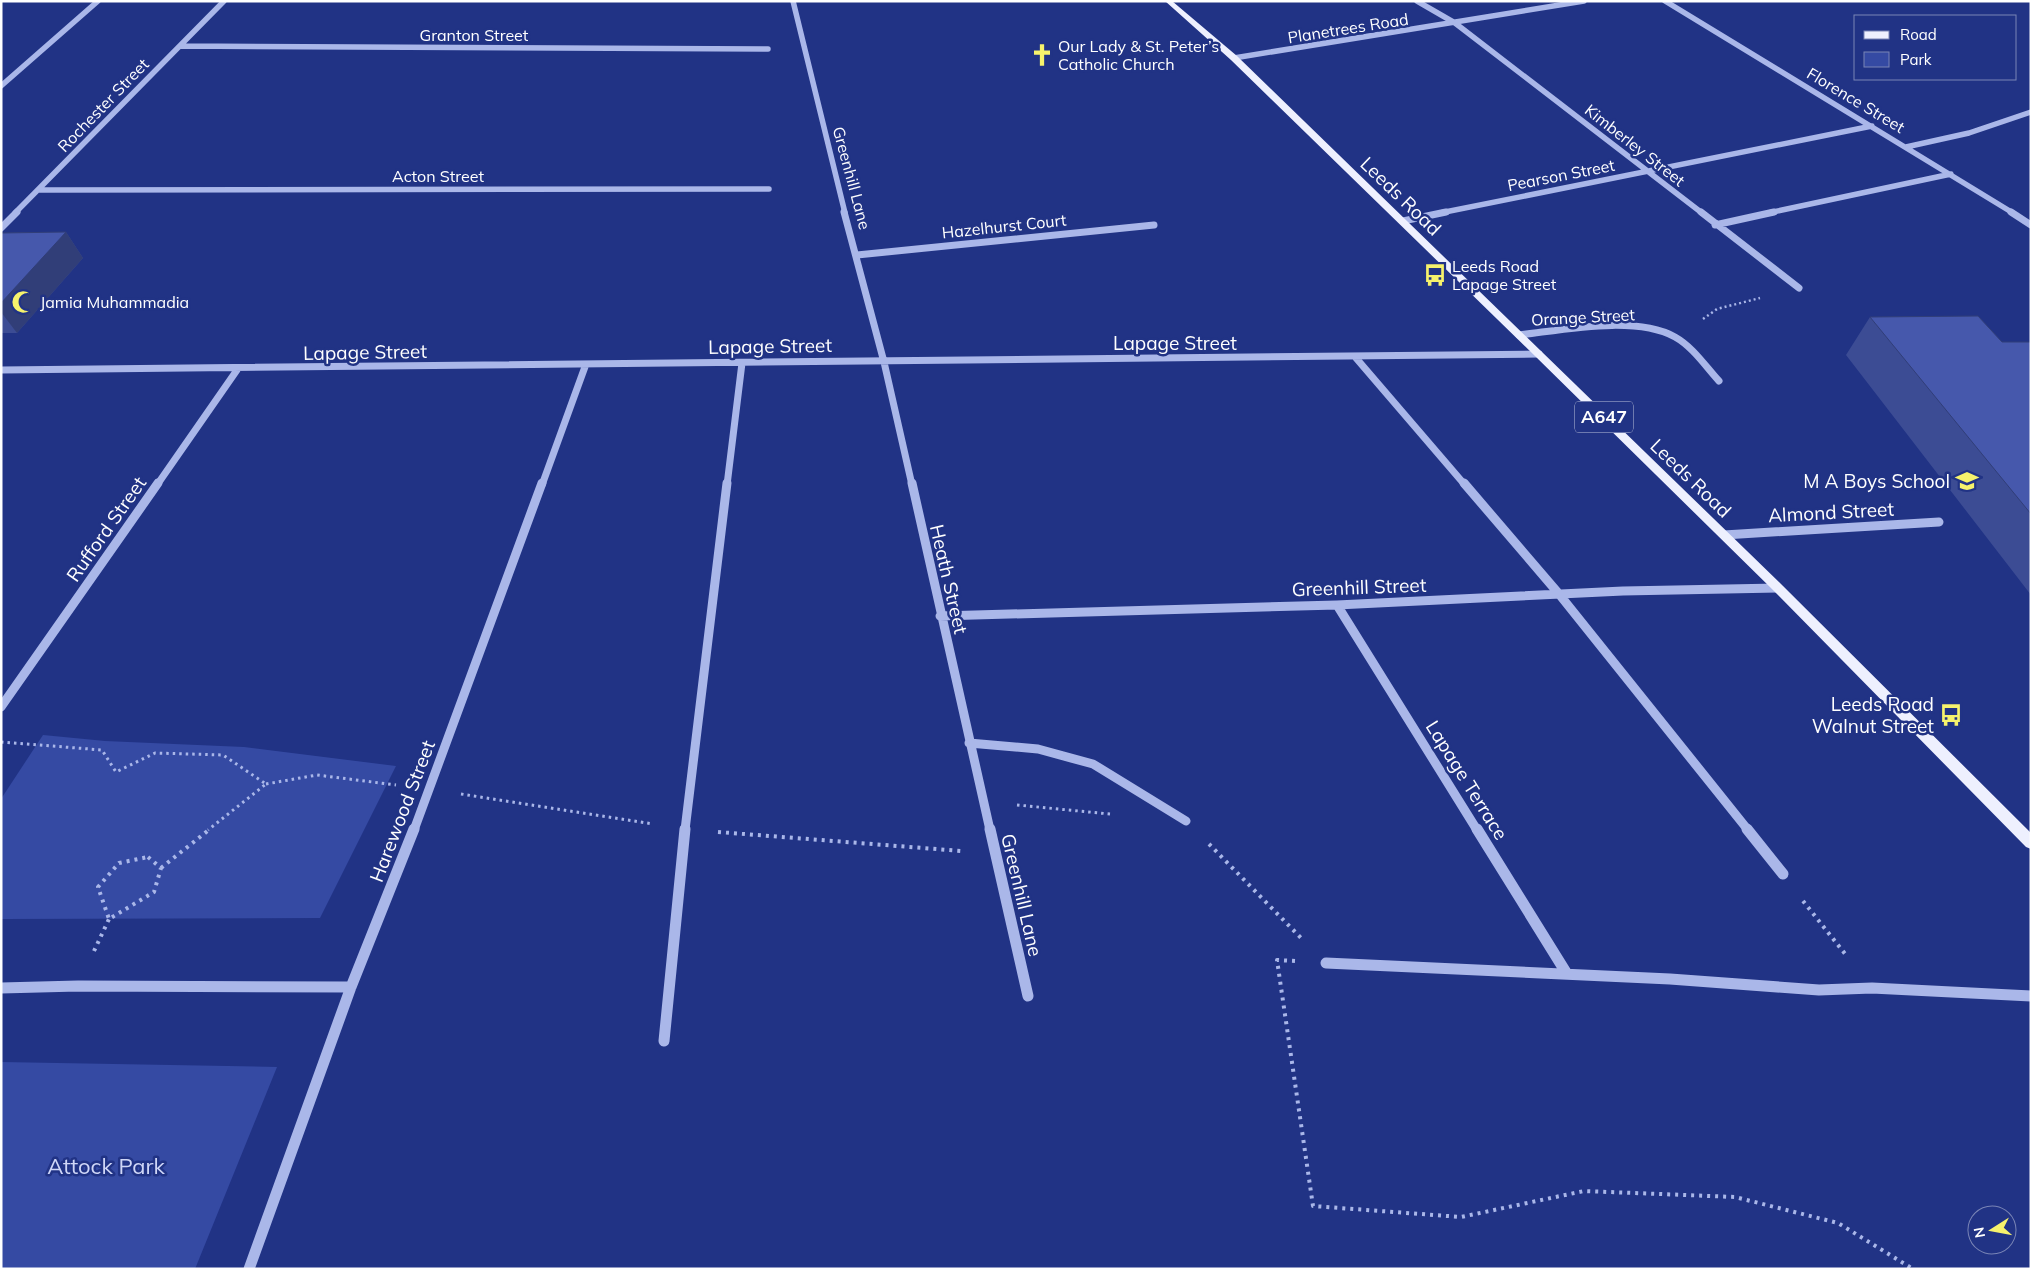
<svg xmlns="http://www.w3.org/2000/svg" width="2032" height="1270" font-family="Mulish,sans-serif">
<style>
.green{fill:#354aa3}
.lines{fill:none;stroke-linecap:round;stroke-linejoin:round}
.path-far2{stroke:#aab7e9;stroke-width:2.5;stroke-dasharray:2 3;stroke-linecap:butt}
.path-far1{stroke:#aab7e9;stroke-width:3;stroke-dasharray:2.5 4;stroke-linecap:butt}
.path{stroke:#aab7e9;stroke-width:4;stroke-dasharray:3 5;stroke-linecap:butt}
.minor-far3{stroke:#aab7e9;stroke-width:5.5}
.minor-far2{stroke:#aab7e9;stroke-width:7}
.minor-far1{stroke:#aab7e9;stroke-width:9}
.minor{stroke:#aab7e9;stroke-width:11}
.major{fill:#eef0fe;fill-rule:evenodd}
.wall{fill:#3c4c94}
.shaded-wall{fill:#313e78}
.building{fill:#4658ac;stroke:#313e78}
.labels{text-anchor:middle;stroke-width:5;stroke-linejoin:round;paint-order:stroke}
.far-street-label{font-size:16px;fill:#fff;stroke:#213385}
.far-poi-label{font-size:16px;fill:#fff;stroke:#213385;text-anchor:start}
.shield{fill:#213385;stroke:#bcc2da;stroke-width:1}
.shield-label{font-size:18px;font-weight:bold;fill:#fff}
.street-label{font-size:19px;fill:#fff;stroke:#213385}
.poi-label{font-size:19px;fill:#fff;stroke:#213385;text-anchor:end}
.near-park-label{font-size:22px;fill:#cfd6f7;stroke:#213385}
</style>
<rect width="100%" height="100%" fill="#213385"/>
<!-- green -->
<path class="green" d="M 43,735 L 105,741 L 244,747 L 396,766 L 320,918 L 1,919 L 1,799 Z
M 1,1062 L 277,1067 L 195,1269 L 1,1269 Z"/>
<g class="lines">
<!-- path-far2 -->
<path class="path-far2" d="M 1703,319 L 1717,309 L 1760,298"/>
<!-- path-far1 -->
<path class="path-far1" d="M 1,742 L 102,750 L 116,772 L 155,753 L 223,755 L 266,784 L 208,830
M 266,784 L 317,775 L 396,785
M 461,794 L 653,824
M 1017,805 L 1110,814"/>
<!-- path -->
<path class="path" d="M 718,832 L 961,851
M 1209,844 L 1303,940
M 148,857 L 161,868 L 154,892 L 109,919 L 98,887 L 119,863 Z
M 161,868 L 210,829
M 1803,901 L 1846,955
M 94,951 L 109,919
M 1295,961 L 1277,960 L 1313,1206 L 1461,1217 L 1584,1191 L 1735,1197 L 1838,1223 L 1913,1269"/>
<!-- minor-far3 -->
<path class="minor-far3" d="M 793,1 L 845,213
M 1417,1 L 1455,23 L 1702,213
M 1665,1 L 2013,213
M 180,46 L 768,49
M 1234,58 L 1584,1
M 1,86 L 98,1
M 1906,147 L 1969,133 L 2031,112
M 38,190 L 769,189
M 15,213 L 224,1
M 1440,213 L 1872,126
M 1768,213 L 1951,174"/>
<!-- minor-far2 -->
<path class="minor-far2" d="M 844,212 L 884,362 L 912,485
M 1701,212 L 1799,288
M 2011,212 L 2031,225
M 1403,221 L 1446,212
M 1715,225 L 1774,212
M 1,228 L 17,212
M 857,255 L 1154,225
M 1519,335 C 1563,330 1635,315 1675,337 C 1693,347 1706,367 1719,381
M 1356,358 L 1465,485
M 1,370 L 1539,354
M 157,485 L 237,370
M 542,485 L 586,364
M 727,485 L 742,363"/>
<!-- minor-far1 -->
<path class="minor-far1" d="M 912,483 L 990,830
M 1464,483 L 1559,594 L 1748,830
M 1724,535 L 1939,522
M 1337,605 L 1477,830
M 940,616 L 1337,605 L 1623,591 L 1778,588
M 1,707 L 158,483
M 969,743 L 1038,749 L 1093,764 L 1186,821
M 414,830 L 542,483
M 685,830 L 727,483"/>
<!-- minor -->
<path class="minor" d="M 990,829 L 1028,996
M 1477,829 L 1567,974
M 1747,829 L 1783,874
M 1326,963 L 1670,979 L 1819,990 L 1872,988 L 2031,996
M 1,988 L 78,986 L 351,987
M 664,1041 L 685,829
M 249,1269 L 351,987 L 414,829"/>
<!-- major -->
<path class="major" d="M 1165,1 L 1172,1 L 1237,56 L 1782,585 L 2031,833 L 2031,849 L 2026,847 L 1774,591 L 1535,356 L 1231,60 Z"/>
</g>
<!-- wall -->
<path class="wall" d="M 66,232 L 83,258 L 17,333 L 1,333 L 1,233 Z
M 1870,317 L 2002,342 L 2031,342 L 2031,595 L 1846,355 Z"/>
<!-- shaded-wall -->
<path class="shaded-wall" d="M 66,232 L 83,258 L 17,333 L 1,312 L 1,303 Z"/>
<!-- building -->
<path class="building" d="M 66,232 L 1,303 L 1,233 Z
M 1978,316 L 2002,342 L 2031,342 L 2031,514 L 1870,317 Z"/>
<!-- icons -->
<defs>
<symbol id="church-bare" viewBox="-9 -9 18 18"><path d="M-1.2-6h2.4v3.5h3.3v2.4h-3.3V6h-2.4V-.1h-3.3v-2.4h3.3Z" fill="#f6f26c" stroke="#213385" stroke-width="2.5" paint-order="stroke"/></symbol>
<symbol id="bus-bare" viewBox="-9 -9 18 18"><path d="M-5-6H5V4H4V6H2V4H-2V6H-4V4H-5ZM-3.5-4V0h7V-4ZM-3.5 1.2v1.5H-2V1.2ZM2 1.2v1.5H3.5V1.2Z" fill="#f6f26c" stroke="#213385" stroke-width="2.5" paint-order="stroke"/></symbol>
<symbol id="mosque-bare" viewBox="-9 -9 18 18"><path d="M3.5-4.9A6 6 0 1 0 3.5 4.9A5 5 0 1 1 3.5-4.9Z" fill="#f6f26c" stroke="#213385" stroke-width="2.5" paint-order="stroke"/></symbol>
<symbol id="school-bare" viewBox="-9 -9 18 18"><path d="M0-5L7-2L0 1L-7-2ZM-4 1L0 2.5L4 1V4Q0 6-4 4Z" fill="#f6f26c" stroke="#213385" stroke-width="2.5" paint-order="stroke"/></symbol>
</defs>
<g fill-rule="evenodd">
<use href="#church-bare" x="1026" y="39" width="32" height="32"/>
<use href="#bus-bare" x="1419" y="259" width="32" height="32"/>
<use href="#mosque-bare" x="7" y="286" width="32" height="32"/>
<use href="#school-bare" x="1951" y="465" width="32" height="32"/>
<use href="#bus-bare" x="1935" y="699" width="32" height="32"/>
</g>
<g class="labels">
<!-- far-street labels -->
<g class="far-street-label">
<text transform="translate(1348 28) rotate(-9)" y="6">Planetrees Road</text>
<text x="474" y="41">Granton Street</text>
<text transform="translate(1856 100) rotate(31)" y="6">Florence Street</text>
<text transform="translate(103 105) rotate(-46)" y="6">Rochester Street</text>
<text transform="translate(1635 145) rotate(38)" y="6">Kimberley Street</text>
<text transform="translate(1561 175) rotate(-11)" y="6">Pearson Street</text>
<text x="438" y="182">Acton Street</text>
<text transform="translate(852 178) rotate(75)" y="6">Greenhill Lane</text>
<text transform="translate(1004 226) rotate(-6)" y="6">Hazelhurst Court</text>
<text transform="translate(1583 317) rotate(-3)" y="6">Orange Street</text>
</g>
<!-- far-poi labels -->
<g class="far-poi-label">
<text x="1058" y="52">Our Lady &amp; St. Peter’s<tspan x="1058" dy="18">Catholic Church</tspan></text>
<text x="1452" y="272">Leeds Road<tspan x="1452" dy="18">Lapage Street</tspan></text>
<text x="40" y="308">Jamia Muhammadia</text>
</g>
<!-- shield labels -->
<rect class="shield" x="1575" y="401.5" width="58" height="31" rx="4"/>
<g class="shield-label">
<text x="1604" y="423">A647</text>
</g>
<!-- street labels -->
<g class="street-label">
<text transform="translate(1401 196) rotate(44)" y="7">Leeds Road</text>
<text x="1175" y="350">Lapage Street</text>
<text transform="translate(770 346) rotate(-1)" y="7">Lapage Street</text>
<text transform="translate(365 352) rotate(-1)" y="7">Lapage Street</text>
<text transform="translate(1691 478) rotate(44)" y="7">Leeds Road</text>
<text transform="translate(1831 512) rotate(-3)" y="7">Almond Street</text>
<text transform="translate(106 529) rotate(-55)" y="7">Rufford Street</text>
<text transform="translate(949 579) rotate(77)" y="7">Heath Street</text>
<text transform="translate(1359 587) rotate(-2)" y="7">Greenhill Street</text>
<text transform="translate(1467 780) rotate(58)" y="7">Lapage Terrace</text>
<text transform="translate(402 811) rotate(-69)" y="7">Harewood Street</text>
<text transform="translate(1022 895) rotate(77)" y="7">Greenhill Lane</text>
</g>
<!-- poi labels -->
<g class="poi-label">
<text x="1950" y="488">M A Boys School</text>
<text x="1934" y="711">Leeds Road<tspan x="1934" dy="22">Walnut Street</tspan></text>
</g>
<!-- near-park labels -->
<g class="near-park-label">
<text x="106" y="1174">Attock Park</text>
</g>
</g>
<!-- border -->
<rect width="2032" height="1270" fill="none" stroke="#ffffff" stroke-width="5"/>
<!-- legend -->
<rect x="1854" y="15" width="162" height="65" fill="#213385" stroke="#7a85b6"/>
<rect x="1864" y="31" width="25" height="8" fill="#eef0fe" stroke="#7a85b6"/>
<text x="1900" y="40" font-size="15" fill="#ffffff">Road</text>
<rect x="1864" y="52" width="25" height="15" fill="#354aa3" stroke="#7a85b6"/>
<text x="1900" y="65" font-size="15" fill="#ffffff">Park</text>
<!-- north arrow -->
<g transform="translate(1992 1230) rotate(259)"><circle r="24" fill="#213385" stroke="#7a85b6"/>
<path d="M0-4L9 19L0 12L-9 19Z" fill="#f6f26c"/>
<text y="-8" font-size="14" font-weight="bold" text-anchor="middle" fill="#ffffff">N</text>
</g>
</svg>
